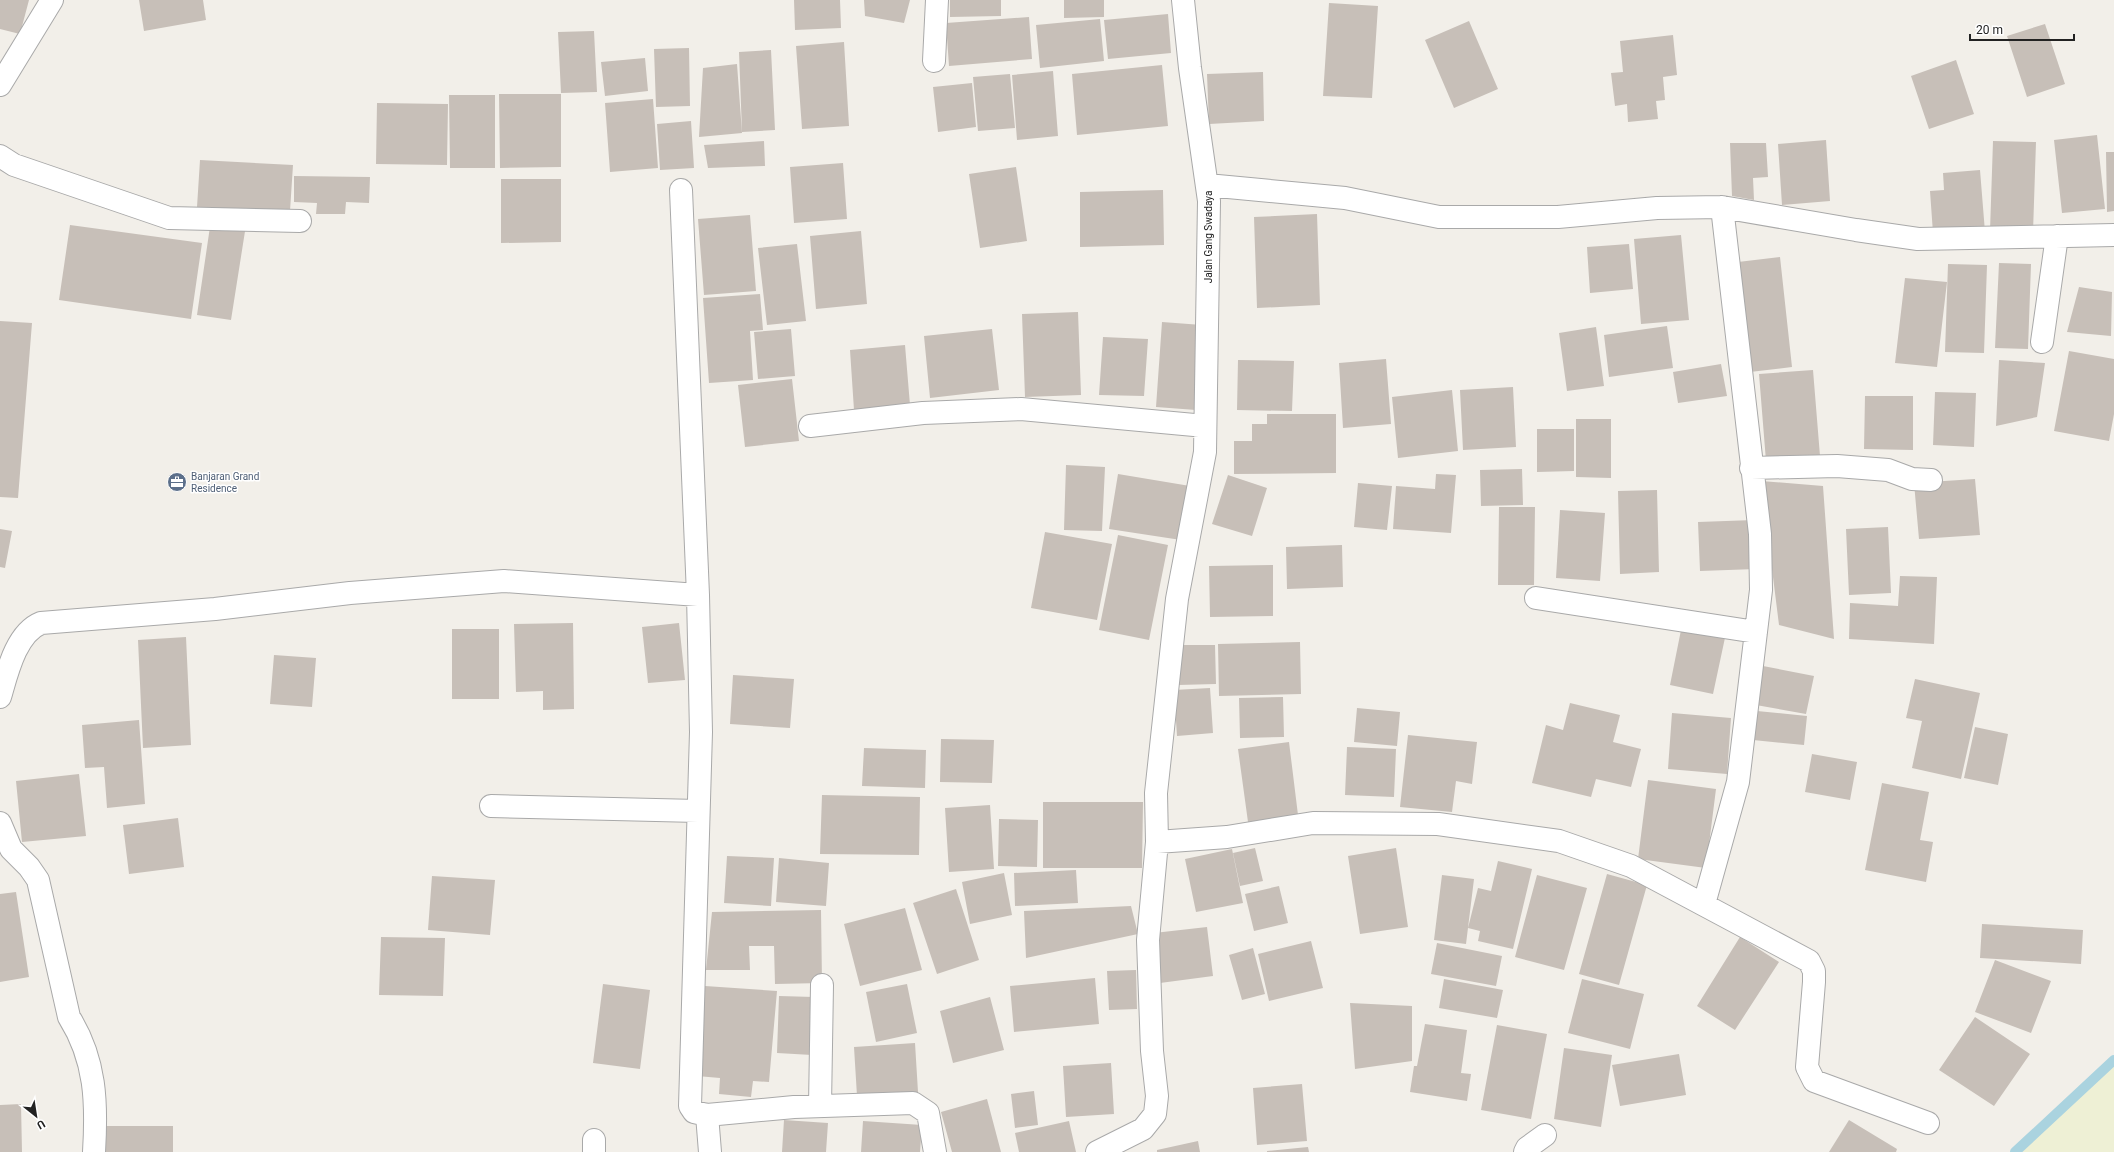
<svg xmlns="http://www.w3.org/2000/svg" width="2114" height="1152" font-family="Roboto,sans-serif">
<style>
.farmland{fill:#eef0d5}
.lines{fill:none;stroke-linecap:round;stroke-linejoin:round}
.stream{stroke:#aad3df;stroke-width:10}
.building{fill:#c7bfb8}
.minor-casing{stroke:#a9a9a9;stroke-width:24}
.minor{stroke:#fff;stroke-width:22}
.labels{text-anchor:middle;stroke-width:3;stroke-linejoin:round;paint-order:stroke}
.street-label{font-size:10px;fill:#222;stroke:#fff}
.service-label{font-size:10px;fill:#4e5e75;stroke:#fff;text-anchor:start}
</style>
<rect width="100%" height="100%" fill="#f2efe9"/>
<!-- farmland -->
<path class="farmland" d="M 2114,1060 L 2114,1152 L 2015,1152 Z"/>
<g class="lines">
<!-- stream -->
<path class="stream" d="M 2015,1152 L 2114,1060"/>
</g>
<!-- building -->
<path class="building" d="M 0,0 L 29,0 L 20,34 L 0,29 Z
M 139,0 L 203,0 L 206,20 L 144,31 Z
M 794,0 L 840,0 L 841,28 L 795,30 Z
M 864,0 L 910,0 L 904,23 L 865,16 Z
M 950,0 L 1001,0 L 1001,16 L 950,17 Z
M 1064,0 L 1104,0 L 1104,17 L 1064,18 Z
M 1329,3 L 1378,6 L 1372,98 L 1323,96 Z
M 1168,14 L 1171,53 L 1108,59 L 1104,20 Z
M 1029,17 L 1032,59 L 949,66 L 946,23 Z
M 1100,19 L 1104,61 L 1040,68 L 1036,25 Z
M 1469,21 L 1498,89 L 1454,108 L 1425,40 Z
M 2045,24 L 2065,84 L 2027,97 L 2007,36 Z
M 594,31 L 597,92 L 561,93 L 558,32 Z
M 1673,35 L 1677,75 L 1663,77 L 1665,100 L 1656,101 L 1658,119 L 1628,122 L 1627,104 L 1615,106 L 1611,73 L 1623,72 L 1620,41 Z
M 844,42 L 849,126 L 802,129 L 796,46 Z
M 689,48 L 690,106 L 656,107 L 654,49 Z
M 771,50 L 775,130 L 742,132 L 739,52 Z
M 645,58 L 648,91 L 605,96 L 601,62 Z
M 1956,60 L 1974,114 L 1929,129 L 1911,76 Z
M 737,64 L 742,133 L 699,137 L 703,68 Z
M 1162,65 L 1168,126 L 1077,135 L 1072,74 Z
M 1053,71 L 1058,136 L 1017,140 L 1012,75 Z
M 1263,72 L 1264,121 L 1209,124 L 1207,74 Z
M 1010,74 L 1015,128 L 978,131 L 973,77 Z
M 972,83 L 976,127 L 938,132 L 933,87 Z
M 499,94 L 561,94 L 561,167 L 500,168 Z
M 449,95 L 495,95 L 495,168 L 450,168 Z
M 653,99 L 658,168 L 610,172 L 605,103 Z
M 377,103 L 448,104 L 447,165 L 376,164 Z
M 691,121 L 694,168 L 660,170 L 657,124 Z
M 2097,135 L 2105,209 L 2062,213 L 2054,140 Z
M 1826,140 L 1830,201 L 1782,205 L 1778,144 Z
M 764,141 L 765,166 L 708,168 L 704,145 Z
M 1993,141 L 2036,142 L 2033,232 L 1990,231 Z
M 1730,143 L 1766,143 L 1768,177 L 1753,178 L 1754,200 L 1732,196 Z
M 2106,152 L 2114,152 L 2114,211 L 2107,212 Z
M 200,160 L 293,165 L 290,211 L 197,207 Z
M 843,163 L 847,219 L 794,223 L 790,167 Z
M 1016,167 L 1027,241 L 980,248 L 969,174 Z
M 1980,170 L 1985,232 L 1933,233 L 1930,191 L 1944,190 L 1943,173 Z
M 294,176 L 370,177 L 369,203 L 346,202 L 345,214 L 316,214 L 317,203 L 294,202 Z
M 501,179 L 561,179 L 561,242 L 501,243 Z
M 1163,190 L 1164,245 L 1080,247 L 1080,192 Z
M 1317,214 L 1320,305 L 1257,308 L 1254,217 Z
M 750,215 L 756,291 L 704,295 L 698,219 Z
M 211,220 L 246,225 L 231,320 L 197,315 Z
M 70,225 L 202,243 L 191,319 L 59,300 Z
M 861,231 L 867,304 L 816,309 L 810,236 Z
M 1681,235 L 1689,320 L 1641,324 L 1634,239 Z
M 797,244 L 806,321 L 767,325 L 758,248 Z
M 1629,244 L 1633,289 L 1590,293 L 1587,247 Z
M 1780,257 L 1792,367 L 1750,372 L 1738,262 Z
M 1999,263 L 2031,264 L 2028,349 L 1995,348 Z
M 1948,264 L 1987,265 L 1984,353 L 1945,352 Z
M 1905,278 L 1947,282 L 1937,367 L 1895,363 Z
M 2079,287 L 2112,292 L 2111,336 L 2067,332 Z
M 760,294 L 763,330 L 750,331 L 753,380 L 709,383 L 703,298 Z
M 1078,312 L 1081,395 L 1025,397 L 1022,314 Z
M 0,321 L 32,323 L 18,498 L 0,497 Z
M 1162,322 L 1202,325 L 1196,410 L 1156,407 Z
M 1667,326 L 1673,368 L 1609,377 L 1604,335 Z
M 1596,327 L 1604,386 L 1567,391 L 1559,333 Z
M 791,329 L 795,376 L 758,379 L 754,332 Z
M 992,329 L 999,390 L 930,398 L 924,336 Z
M 1103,337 L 1148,339 L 1144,396 L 1099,395 Z
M 905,345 L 910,405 L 854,410 L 850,350 Z
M 2069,351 L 2114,359 L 2114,414 L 2109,441 L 2054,431 Z
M 1386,359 L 1391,424 L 1343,428 L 1339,363 Z
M 1238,360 L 1294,361 L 1292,411 L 1237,410 Z
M 1999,360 L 2045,363 L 2037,417 L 1996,426 Z
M 1721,364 L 1727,396 L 1678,403 L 1673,372 Z
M 1813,370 L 1820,456 L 1766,461 L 1759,374 Z
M 792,379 L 799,441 L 745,447 L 738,385 Z
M 1513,387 L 1516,447 L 1463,450 L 1460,390 Z
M 1452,390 L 1458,451 L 1398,458 L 1392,397 Z
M 1935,392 L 1976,393 L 1974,447 L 1933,445 Z
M 1865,396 L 1913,396 L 1913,450 L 1864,449 Z
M 1267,414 L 1336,414 L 1336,473 L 1234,474 L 1234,441 L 1252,441 L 1252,424 L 1267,424 Z
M 1576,419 L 1611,419 L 1611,478 L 1576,477 Z
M 1537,429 L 1574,429 L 1574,471 L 1537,472 Z
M 1066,465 L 1105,467 L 1102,531 L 1064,530 Z
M 1522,469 L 1523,505 L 1481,506 L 1480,470 Z
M 1118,474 L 1190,486 L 1181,540 L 1109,529 Z
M 1436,474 L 1456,475 L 1451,533 L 1393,529 L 1396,486 L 1435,489 Z
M 1228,475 L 1267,488 L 1252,536 L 1212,524 Z
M 1975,479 L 1980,535 L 1919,539 L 1914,483 Z
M 1761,481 L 1823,486 L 1834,639 L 1779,625 Z
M 1358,483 L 1392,486 L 1387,530 L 1354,527 Z
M 1657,490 L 1659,572 L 1620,574 L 1618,491 Z
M 1499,507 L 1535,507 L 1534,585 L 1498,585 Z
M 1560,510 L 1605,513 L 1600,581 L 1556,578 Z
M 1754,520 L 1756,569 L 1700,571 L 1698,522 Z
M 1888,527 L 1891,593 L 1849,595 L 1846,529 Z
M 0,529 L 12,531 L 5,568 L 0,567 Z
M 1045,532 L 1112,544 L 1097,620 L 1031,608 Z
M 1118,535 L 1168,545 L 1149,640 L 1099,630 Z
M 1342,545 L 1343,587 L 1287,589 L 1286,547 Z
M 1273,565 L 1273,616 L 1210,617 L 1209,566 Z
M 1900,576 L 1937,577 L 1934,644 L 1849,639 L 1850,603 L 1898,606 Z
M 573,623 L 574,709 L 543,710 L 543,691 L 516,692 L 514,624 Z
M 679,623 L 685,680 L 648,683 L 642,627 Z
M 1682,625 L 1726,633 L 1713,694 L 1670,685 Z
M 452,629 L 499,629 L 499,699 L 452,699 Z
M 186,637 L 191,745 L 143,748 L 138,640 Z
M 1300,642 L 1301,694 L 1219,696 L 1218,644 Z
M 1177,645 L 1215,645 L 1216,684 L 1178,685 Z
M 274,655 L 316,658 L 312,707 L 270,704 Z
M 1763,666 L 1814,676 L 1806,714 L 1756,705 Z
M 733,675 L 794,679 L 790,728 L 730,724 Z
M 1915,679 L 1980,693 L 1961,779 L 1912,768 L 1922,721 L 1906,718 Z
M 1210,688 L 1213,733 L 1177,736 L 1174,690 Z
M 1283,697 L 1284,737 L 1240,738 L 1239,698 Z
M 1570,703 L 1620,715 L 1613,742 L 1641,749 L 1631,787 L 1596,779 L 1591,797 L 1532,783 L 1546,725 L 1563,730 Z
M 1357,708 L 1400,712 L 1397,746 L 1354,742 Z
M 1757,711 L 1807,716 L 1804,745 L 1753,740 Z
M 1672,713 L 1731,718 L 1727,774 L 1668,769 Z
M 139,720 L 145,804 L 107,808 L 104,767 L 85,768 L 82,725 Z
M 1975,727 L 2008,734 L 1998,785 L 1964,778 Z
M 1408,735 L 1477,742 L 1472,784 L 1456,781 L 1452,812 L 1400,807 Z
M 941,739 L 994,740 L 992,783 L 940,782 Z
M 1289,742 L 1298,815 L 1248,822 L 1238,749 Z
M 1347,747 L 1396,749 L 1394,797 L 1345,795 Z
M 864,748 L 926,750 L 925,788 L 862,786 Z
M 1812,754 L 1857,762 L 1850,800 L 1805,792 Z
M 79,774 L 86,836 L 22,842 L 16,781 Z
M 1648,780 L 1716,789 L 1706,868 L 1638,859 Z
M 1882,783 L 1929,792 L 1920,840 L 1933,842 L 1926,882 L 1865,870 Z
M 822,795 L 920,797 L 919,855 L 820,854 Z
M 1043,802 L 1143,802 L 1142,868 L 1043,868 Z
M 990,805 L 994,869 L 949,872 L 945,808 Z
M 178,818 L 184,867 L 129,874 L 123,825 Z
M 999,819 L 1038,820 L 1037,867 L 998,866 Z
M 1255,848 L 1263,881 L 1240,886 L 1233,853 Z
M 1396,848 L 1408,927 L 1360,934 L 1348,856 Z
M 1232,849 L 1243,903 L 1196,912 L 1185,859 Z
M 727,856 L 774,858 L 771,906 L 724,903 Z
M 779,858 L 829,863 L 826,906 L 776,902 Z
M 1498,861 L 1532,869 L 1513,949 L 1478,941 L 1480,931 L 1468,928 L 1478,888 L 1491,891 Z
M 1076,870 L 1078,903 L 1015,906 L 1014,873 Z
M 1004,873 L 1012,915 L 970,924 L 962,882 Z
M 1607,874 L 1647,885 L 1619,985 L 1579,974 Z
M 1442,875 L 1474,879 L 1466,944 L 1434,940 Z
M 1537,875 L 1587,888 L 1564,970 L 1515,957 Z
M 432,876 L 495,880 L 490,935 L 428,930 Z
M 1279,886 L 1288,923 L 1254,931 L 1245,894 Z
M 956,889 L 979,960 L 937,974 L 913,903 Z
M 16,892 L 29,977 L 0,982 L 0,894 Z
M 1131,906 L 1138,934 L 1026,958 L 1024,911 Z
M 905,908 L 922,970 L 860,986 L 844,924 Z
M 821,910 L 822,983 L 775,984 L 774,946 L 749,946 L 750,970 L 706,970 L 712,912 Z
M 1982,924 L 2083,930 L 2081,964 L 1980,958 Z
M 1207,927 L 1213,976 L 1160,983 L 1154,933 Z
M 381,937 L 445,938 L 443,996 L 379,995 Z
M 1740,937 L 1779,962 L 1735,1030 L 1697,1006 Z
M 1311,941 L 1323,988 L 1269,1001 L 1258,954 Z
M 1437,943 L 1502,956 L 1496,986 L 1431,974 Z
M 1253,948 L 1265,994 L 1242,1000 L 1229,955 Z
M 1995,960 L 2051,981 L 2031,1033 L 1975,1012 Z
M 1136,970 L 1137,1009 L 1109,1010 L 1107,971 Z
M 1095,978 L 1099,1024 L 1014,1032 L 1010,986 Z
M 1444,979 L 1503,990 L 1497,1018 L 1439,1008 Z
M 1582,979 L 1644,994 L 1630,1049 L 1568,1033 Z
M 603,984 L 650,990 L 640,1069 L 593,1063 Z
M 907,984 L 917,1033 L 876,1042 L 866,992 Z
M 705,986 L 777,991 L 769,1082 L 753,1081 L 751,1097 L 719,1094 L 720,1078 L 697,1076 Z
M 779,996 L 814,997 L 812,1055 L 777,1053 Z
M 990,997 L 1004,1050 L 953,1063 L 940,1011 Z
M 1350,1003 L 1412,1006 L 1412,1061 L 1355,1069 Z
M 1975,1017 L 2030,1054 L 1994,1106 L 1939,1070 Z
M 1425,1024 L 1467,1030 L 1461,1073 L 1471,1074 L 1467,1101 L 1410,1092 L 1414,1066 L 1417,1066 Z
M 1497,1025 L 1547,1034 L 1531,1119 L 1481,1110 Z
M 915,1043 L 918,1092 L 857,1096 L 854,1047 Z
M 1564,1048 L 1612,1055 L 1601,1127 L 1554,1119 Z
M 1679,1054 L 1686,1095 L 1620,1106 L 1612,1065 Z
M 1111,1063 L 1114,1114 L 1066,1117 L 1063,1066 Z
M 1302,1084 L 1307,1141 L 1257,1145 L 1253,1088 Z
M 1034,1091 L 1038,1125 L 1015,1128 L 1011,1094 Z
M 987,1099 L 1001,1152 L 952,1152 L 941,1112 Z
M 21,1104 L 22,1152 L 0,1152 L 0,1105 Z
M 784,1120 L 828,1123 L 826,1152 L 782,1152 Z
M 1849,1120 L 1897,1149 L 1896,1152 L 1829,1152 Z
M 863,1121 L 922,1125 L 920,1152 L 861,1152 Z
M 1069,1121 L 1076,1152 L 1019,1152 L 1015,1133 Z
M 97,1126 L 173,1126 L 173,1152 L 97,1152 Z
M 1198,1141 L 1200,1152 L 1157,1152 L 1157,1150 Z
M 1308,1147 L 1309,1152 L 1267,1152 L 1267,1151 Z"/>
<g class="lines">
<defs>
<path id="minor" d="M 934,61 L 937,0
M 0,85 L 52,0
M 0,156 L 14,165 L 169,218 L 300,221
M 1207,185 L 1345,198 L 1439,217 L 1558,217 L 1657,208 L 1722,207 L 1856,230 L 1918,239 L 2114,235
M 681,190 L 698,595 L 701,732 L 690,1106 L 694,1112 L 707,1115 L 794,1107 L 913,1103 L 928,1113 L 935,1152
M 2042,342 L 2057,236
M 810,426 L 923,413 L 1021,409 L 1205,426
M 1751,468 L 1837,466 L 1888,470 L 1912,479 L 1931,480
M 1536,598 L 1756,632
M 0,697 C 7,673 16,633 41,623 L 215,609 L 350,593 L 504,581 L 698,595
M 491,806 L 698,811
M 0,823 L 11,849 L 29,867 L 38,880 L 69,1017 C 96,1060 97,1103 94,1152
M 1157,842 L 1227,837 L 1313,823 L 1438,824 L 1559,841 L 1631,866 L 1809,961 L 1814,971 L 1814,982 L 1807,1067 L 1814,1081 L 1928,1123
M 1704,904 L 1738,782 L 1761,590 L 1760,534 L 1722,207
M 820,1106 L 822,985
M 707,1115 L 710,1152
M 594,1140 L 594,1152
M 1097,1152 L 1143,1129 L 1155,1114 L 1157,1096 L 1152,1051 L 1148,940 L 1157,842 L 1156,793 L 1177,599 L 1205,452 L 1209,201 L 1190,68 L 1183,0
M 1525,1152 L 1527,1148 L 1545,1135"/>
</defs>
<!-- minor casing -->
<use href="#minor" class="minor-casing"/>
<!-- minor -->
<use href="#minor" class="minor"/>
</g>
<!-- icons -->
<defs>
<symbol id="office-disc" viewBox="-11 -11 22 22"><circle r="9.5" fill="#5c6f8a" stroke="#fff"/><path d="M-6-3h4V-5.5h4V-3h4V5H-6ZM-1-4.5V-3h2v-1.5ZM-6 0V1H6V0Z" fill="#fff"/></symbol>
</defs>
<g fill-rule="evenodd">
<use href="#office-disc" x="166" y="471" width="22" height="22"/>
</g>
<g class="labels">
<!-- street labels -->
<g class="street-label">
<text transform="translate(1208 237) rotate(-90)" y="4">Jalan Gang Swadaya</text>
</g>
<!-- service labels -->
<g class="service-label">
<text x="191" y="480">Banjaran Grand<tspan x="191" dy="12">Residence</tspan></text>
</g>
</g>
<!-- north arrow -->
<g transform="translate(36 1116) rotate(150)" stroke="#ffffff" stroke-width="3" paint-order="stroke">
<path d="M0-3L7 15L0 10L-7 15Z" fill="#222222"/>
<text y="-6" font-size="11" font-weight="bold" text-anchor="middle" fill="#222222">U</text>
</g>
<!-- scale -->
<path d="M1970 34v6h104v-6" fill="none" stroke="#222222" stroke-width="2"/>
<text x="1976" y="34" font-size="12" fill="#222222" stroke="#ffffff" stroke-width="3" paint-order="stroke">20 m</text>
</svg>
